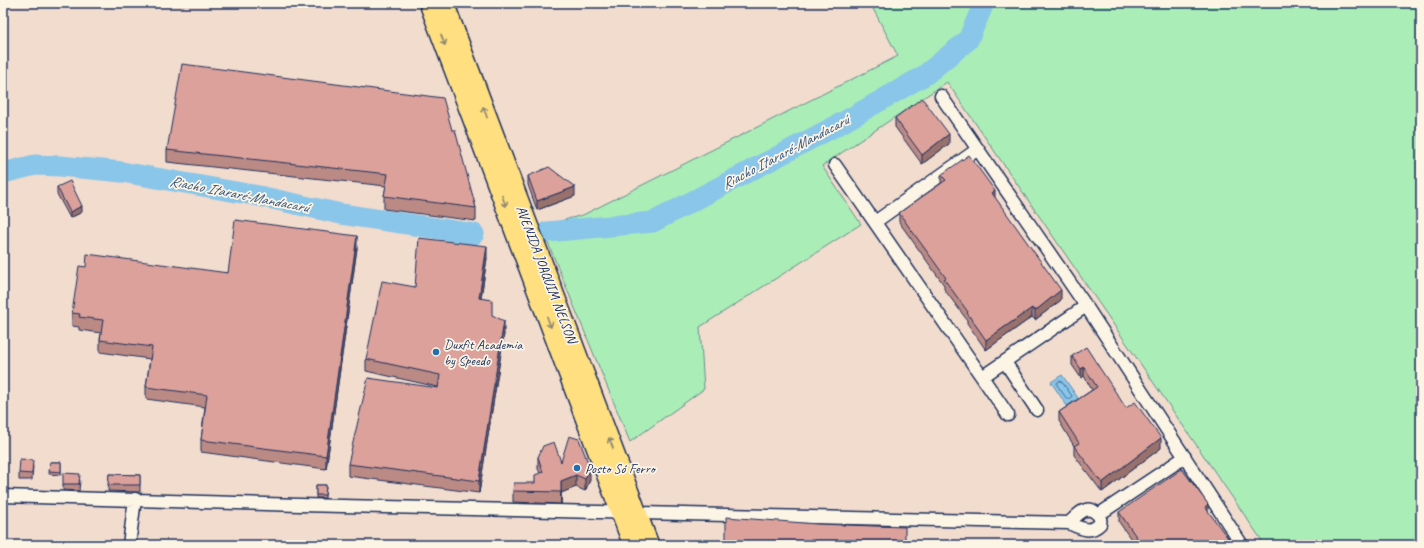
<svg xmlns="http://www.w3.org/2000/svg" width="1424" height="548" font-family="Caveat,sans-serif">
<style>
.green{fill:#aaedb7;stroke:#628e8a}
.water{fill:#89c6e9;stroke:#5d8ab1}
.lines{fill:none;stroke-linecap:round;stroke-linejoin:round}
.shore{stroke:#476b96;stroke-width:1}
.river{stroke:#89c6e9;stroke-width:21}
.minor-casing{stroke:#1b2f5e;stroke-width:15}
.primary-casing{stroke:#1b2f5e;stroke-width:22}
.minor{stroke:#fcf5e5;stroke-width:12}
.primary{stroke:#ffdf80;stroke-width:19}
.wall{fill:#bc8a84;stroke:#1b2f5e}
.shaded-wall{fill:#99716c;stroke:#1b2f5e}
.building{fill:#dba19a;stroke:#1b2f5e}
.oneway{stroke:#8d876f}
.poi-dot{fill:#1f6fb2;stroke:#fcf5e5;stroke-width:1.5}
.labels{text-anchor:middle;stroke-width:3.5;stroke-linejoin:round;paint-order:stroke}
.street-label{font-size:14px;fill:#1b2f5e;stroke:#fcf5e5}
.poi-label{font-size:14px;fill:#1b2f5e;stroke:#fcf5e5;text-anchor:start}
.water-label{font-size:15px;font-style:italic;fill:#365581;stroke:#fcf5e5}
</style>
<rect width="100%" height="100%" fill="#f2dcce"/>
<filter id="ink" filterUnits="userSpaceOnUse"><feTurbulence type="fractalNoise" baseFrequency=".025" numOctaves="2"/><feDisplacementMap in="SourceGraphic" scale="8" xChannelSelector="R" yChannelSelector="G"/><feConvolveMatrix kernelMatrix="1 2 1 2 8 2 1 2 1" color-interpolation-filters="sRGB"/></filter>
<g filter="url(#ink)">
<!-- green -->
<path class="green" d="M 870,3 L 1421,3 L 1421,545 L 1265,545 L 947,82 L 822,166 L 861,224 L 700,327 L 704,389 L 630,442 L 541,226 L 583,215 L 898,56 Z"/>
<!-- water -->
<path class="water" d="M 1062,375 L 1078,398 L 1067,406 L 1051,382 Z"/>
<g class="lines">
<!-- shore -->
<path class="shore" d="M 1060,381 L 1062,382 L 1072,396 L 1070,399 L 1067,399 L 1057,385 L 1057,383 Z"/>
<!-- river -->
<path class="river" d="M 3,173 L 35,165 L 60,166 L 122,172 L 259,196 L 341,214 L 474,234
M 547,232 L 653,222 L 845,121 L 925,75 L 968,40 L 984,3"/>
<defs>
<path id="minor" d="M 941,96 L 1086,306
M 835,165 L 982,377 L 1086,306 L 1242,545
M 875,222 L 978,149
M 1005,362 L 1037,410
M 982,377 L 1008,415
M 3,496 L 300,505 L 1069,523 C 1080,528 1090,534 1100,524 C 1101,520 1100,516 1096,513 C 1086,503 1076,517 1069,523
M 1098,515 L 1185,457
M 129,545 L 135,499"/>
<path id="primary" d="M 429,3 L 633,545
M 444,3 L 649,545"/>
</defs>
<!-- minor casing -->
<use href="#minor" class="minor-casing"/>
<!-- primary casing -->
<use href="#primary" class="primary-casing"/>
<!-- minor -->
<use href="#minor" class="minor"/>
<!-- primary -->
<use href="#primary" class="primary"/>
</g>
<!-- wall -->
<path class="wall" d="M 895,118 L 949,144 L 922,164 L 895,127 Z
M 452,130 L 476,208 L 476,221 L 384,209 L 384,196 L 386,186 L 167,162 L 167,150 Z
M 941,175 L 995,198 L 1061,300 L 1035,320 L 1032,317 L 986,350 L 967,323 L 967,320 L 944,289 L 944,285 L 899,222 L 899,213 L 941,183 Z
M 528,176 L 575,196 L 537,210 L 528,185 Z
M 57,187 L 82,212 L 70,218 L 57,194 Z
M 357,248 L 326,469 L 201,452 L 201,440 L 205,407 L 146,399 L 146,387 L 150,359 L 100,352 L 100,340 L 101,333 L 79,330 L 79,327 L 72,326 L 72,313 L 86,267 L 228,273 Z
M 487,258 L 481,298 L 504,334 L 479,493 L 348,476 L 348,464 L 438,388 L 438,387 L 366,371 L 366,359 Z
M 1072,356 L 1126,408 L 1161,448 L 1102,492 L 1074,455 L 1074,446 L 1059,421 L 1059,412 L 1092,390 L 1084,376 L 1081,378 L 1072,365 Z
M 538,457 L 561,462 L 590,480 L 585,491 L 576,487 L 561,493 L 561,504 L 513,502 L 513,491 L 535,483 L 540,473 L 538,469 Z
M 50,462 L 61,462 L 61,475 L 49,474 Z
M 33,466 L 32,480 L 19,480 L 19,473 Z
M 109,474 L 140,475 L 140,492 L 108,491 Z
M 80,480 L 79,491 L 63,490 L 63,484 Z
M 316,485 L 326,485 L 325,498 L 316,498 Z
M 1119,512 L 1208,512 L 1233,545 L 1135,545 L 1119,522 Z"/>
<!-- shaded-wall -->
<path class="shaded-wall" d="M 949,134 L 949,144 L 922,164 L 922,155 Z
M 575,187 L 575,196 L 537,210 L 537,201 Z
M 995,191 L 995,201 L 992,193 Z
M 82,206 L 82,212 L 70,218 L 70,212 Z
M 357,236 L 357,248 L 326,469 L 326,456 Z
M 487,246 L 487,258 L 479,310 L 479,298 Z
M 1061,290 L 1061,300 L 1035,320 L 1035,311 Z
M 1032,308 L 1032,317 L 986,350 L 986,340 Z
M 504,321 L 504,334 L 479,493 L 479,481 Z
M 1084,367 L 1084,376 L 1081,378 L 1081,369 Z
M 1161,438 L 1161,448 L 1102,492 L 1102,483 Z
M 590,468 L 590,480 L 585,491 L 585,479 Z
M 576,475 L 576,487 L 561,493 L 561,504 L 561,481 Z
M 1208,504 L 1208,514 L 1205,507 Z"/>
<!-- building -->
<path class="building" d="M 182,64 L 443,98 L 452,130 L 455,130 L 476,208 L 384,196 L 388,174 L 167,150 Z
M 922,98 L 949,134 L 922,155 L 895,118 Z
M 969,155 L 995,191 L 992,193 L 1061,290 L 1035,311 L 1032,308 L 986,340 L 967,313 L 968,312 L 944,279 L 946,278 L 899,213 L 946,180 L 941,175 Z
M 549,167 L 575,187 L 537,201 L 528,176 Z
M 70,181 L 82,206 L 70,212 L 57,187 Z
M 235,220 L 357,236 L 326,456 L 201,440 L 207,395 L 146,387 L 152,347 L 100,340 L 103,320 L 79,317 L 80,314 L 72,313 L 79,266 L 86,267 L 87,254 L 228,273 Z
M 419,238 L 487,246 L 479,298 L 492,300 L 492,315 L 504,321 L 479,481 L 348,464 L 368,378 L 438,388 L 440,375 L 366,359 L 382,281 L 415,287 Z
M 1086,347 L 1126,408 L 1135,402 L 1161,438 L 1102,483 L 1074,446 L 1079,443 L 1059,412 L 1097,387 L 1084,367 L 1081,369 L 1072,356 Z
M 569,436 L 579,439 L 590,468 L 585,479 L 576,475 L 561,481 L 561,492 L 513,491 L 514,483 L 535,483 L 535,475 L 543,472 L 538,457 L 543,446 L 554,442 L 561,462 Z
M 20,459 L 33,460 L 32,474 L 19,473 Z
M 50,462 L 61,462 L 61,472 L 49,471 Z
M 1182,469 L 1208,504 L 1205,507 L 1233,545 L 1142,545 L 1119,512 Z
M 63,473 L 80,474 L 79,484 L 63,484 Z
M 109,474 L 140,475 L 140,485 L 108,485 Z
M 316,485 L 326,485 L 325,495 L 316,495 Z
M 726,517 L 817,524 L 905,527 L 905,545 L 726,545 Z"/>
<!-- one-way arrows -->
<defs><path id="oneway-shaft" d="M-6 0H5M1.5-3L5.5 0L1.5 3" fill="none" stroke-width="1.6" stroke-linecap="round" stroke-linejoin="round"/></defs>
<g class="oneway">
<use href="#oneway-shaft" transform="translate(443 40) rotate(69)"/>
<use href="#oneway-shaft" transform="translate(485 112) rotate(-111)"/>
<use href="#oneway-shaft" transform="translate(504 201) rotate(69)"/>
<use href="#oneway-shaft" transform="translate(549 322) rotate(69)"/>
<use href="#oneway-shaft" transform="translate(611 443) rotate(-111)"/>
</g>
</g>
<!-- markers -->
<g class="poi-dot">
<circle cx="436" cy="352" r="4"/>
<circle cx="577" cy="468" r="4"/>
</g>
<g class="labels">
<!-- street labels -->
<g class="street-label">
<text transform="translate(547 274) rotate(69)" y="5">AVENIDA JOAQUIM NELSON</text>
</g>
<!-- poi labels -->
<g class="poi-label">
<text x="444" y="349">Duxfit Academia<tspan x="444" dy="16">by Speedo</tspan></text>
<text x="585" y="473">Posto Só Ferro</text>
</g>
<!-- water labels -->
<g class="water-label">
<text transform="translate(785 152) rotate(-28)" y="5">Riacho Itararé-Mandacarú</text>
<text transform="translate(239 194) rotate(11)" y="5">Riacho Itararé-Mandacarú</text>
</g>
</g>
<!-- margin -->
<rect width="1424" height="548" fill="none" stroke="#fcf5e5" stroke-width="16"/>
<rect x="8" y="8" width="1408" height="532" fill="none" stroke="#1b2f5e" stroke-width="1.5" filter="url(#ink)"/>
</svg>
